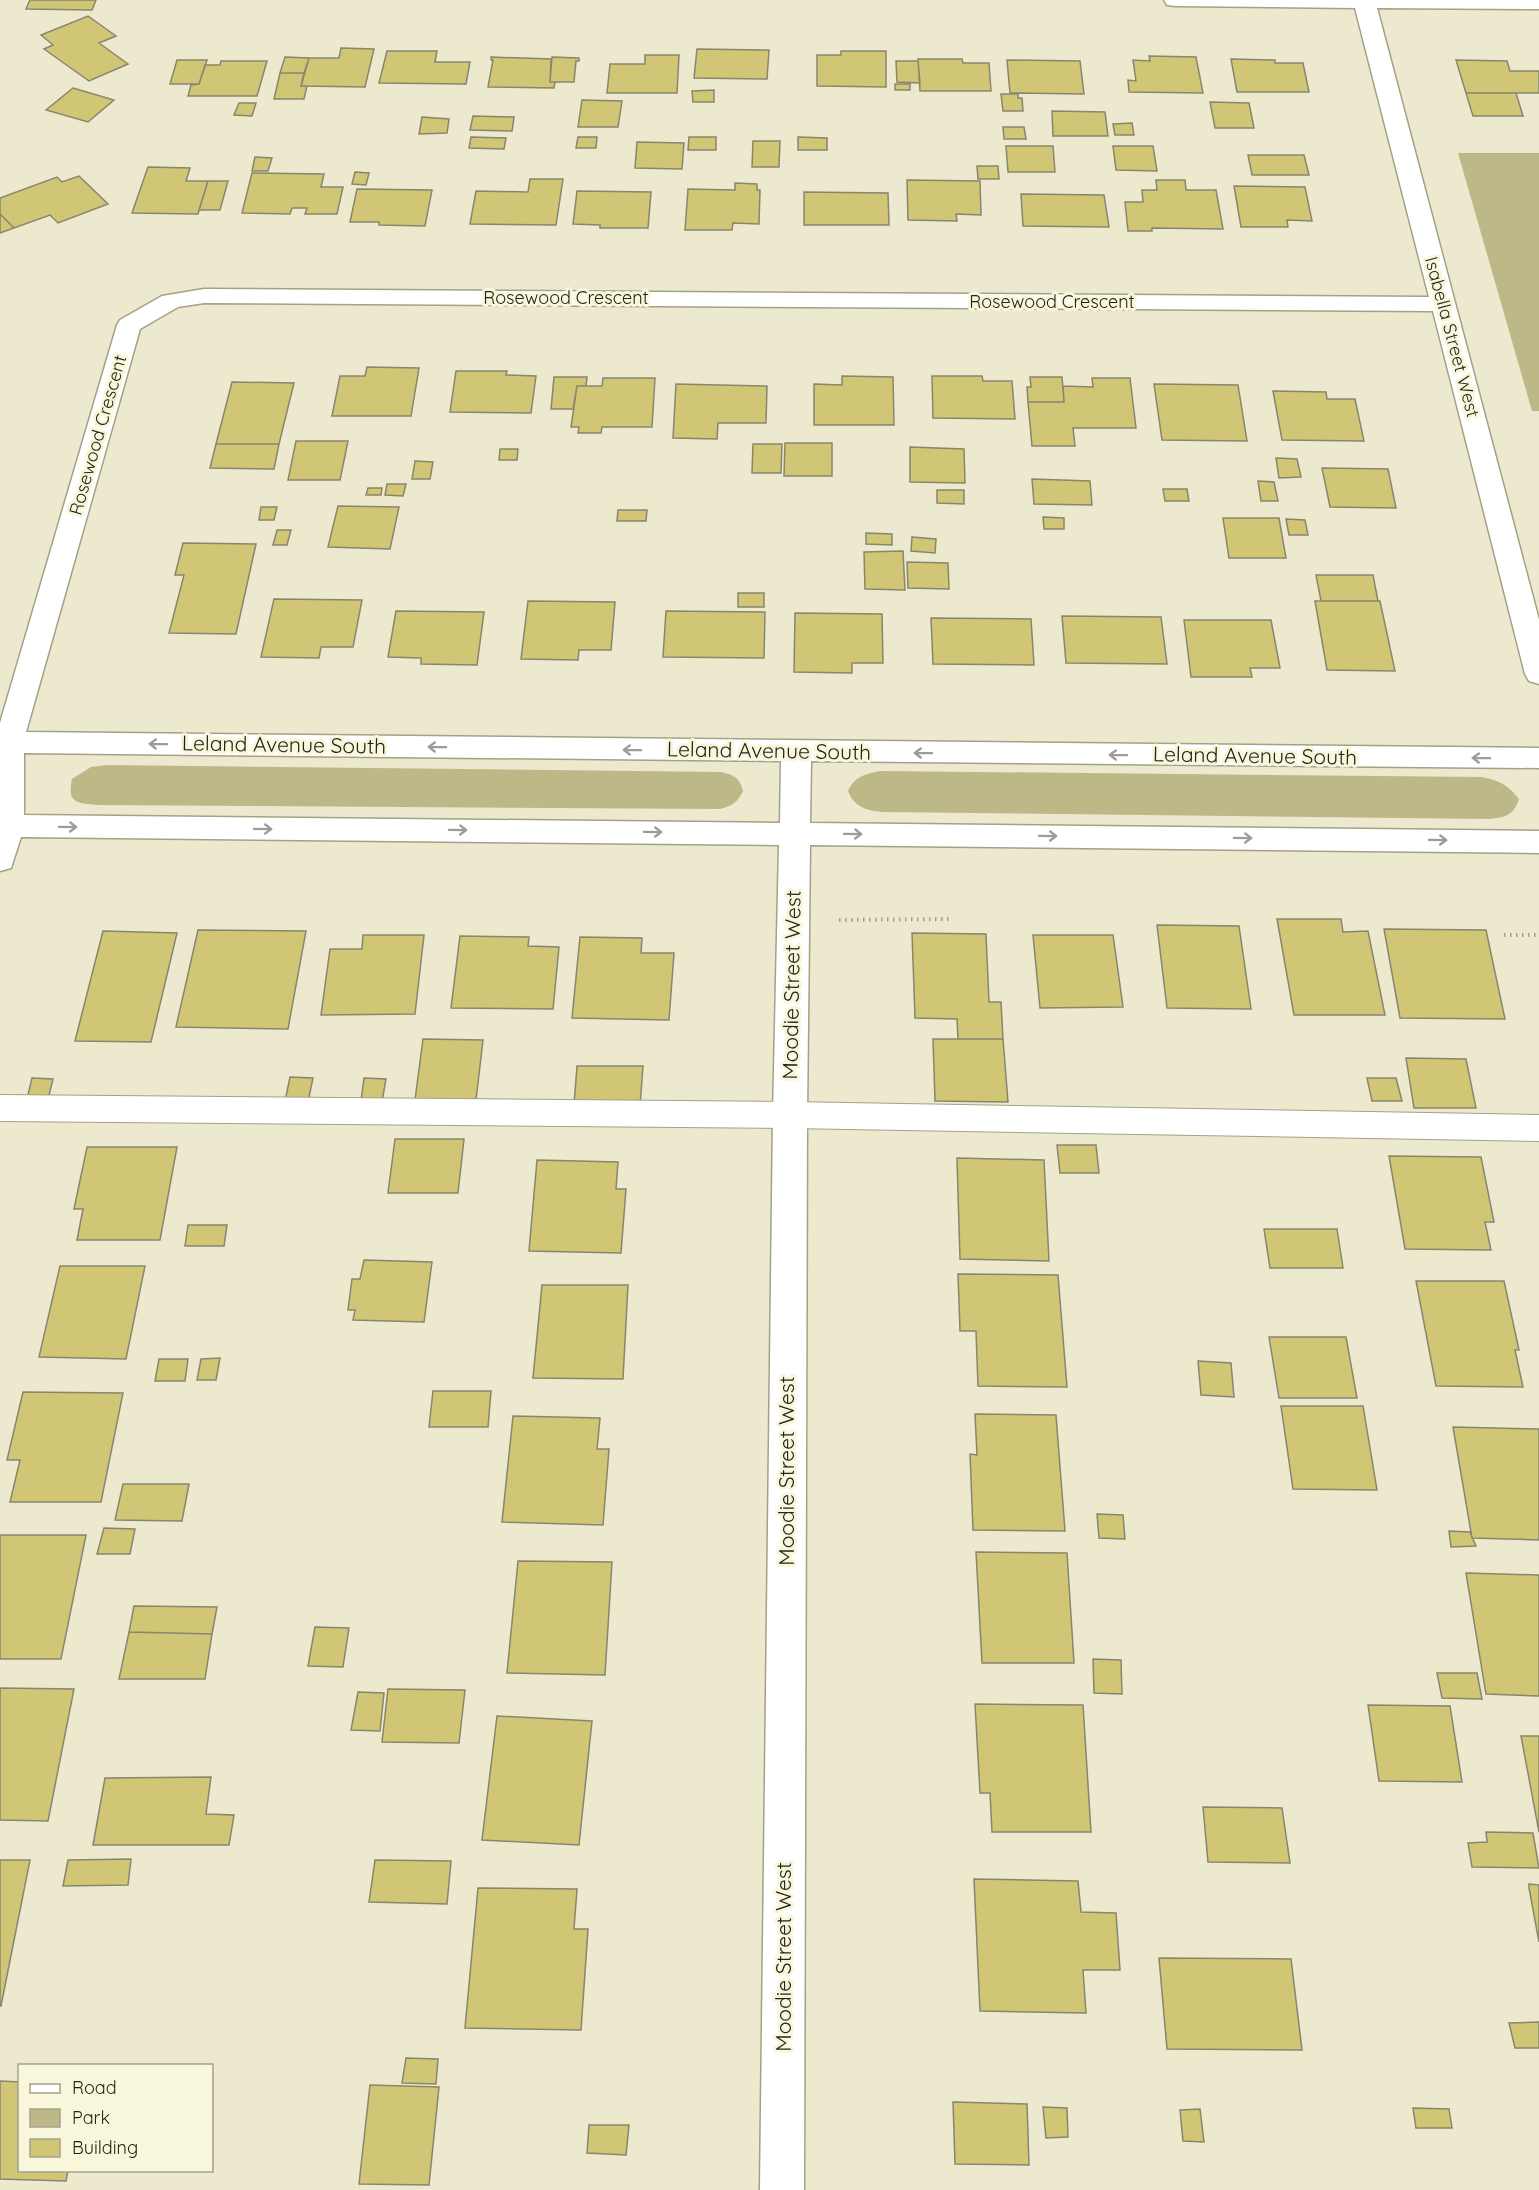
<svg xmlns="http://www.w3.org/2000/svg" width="1539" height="2190" font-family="Quicksand,sans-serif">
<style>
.green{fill:#bdb887}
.building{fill:#d0c675;stroke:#88866d;stroke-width:1.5}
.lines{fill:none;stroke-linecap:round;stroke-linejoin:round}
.service-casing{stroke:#a3a187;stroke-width:2}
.minor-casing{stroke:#a3a187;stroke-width:3}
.path{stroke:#a3a18c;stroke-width:4;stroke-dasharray:1.5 4.5;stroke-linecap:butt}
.service{fill:#fff;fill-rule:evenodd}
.minor{fill:#fff;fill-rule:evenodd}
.oneway{stroke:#9d9c98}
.labels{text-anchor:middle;stroke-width:6;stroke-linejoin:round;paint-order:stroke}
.far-street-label{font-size:18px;fill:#252319;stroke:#f9f7db}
.street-label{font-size:21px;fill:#252319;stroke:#f9f7db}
</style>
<rect width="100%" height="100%" fill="#ece9ce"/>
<!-- green -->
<path class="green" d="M 1458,153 L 1539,153 L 1539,411 L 1532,411 Z
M 107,765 L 721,772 C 734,775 740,778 743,791 C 738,802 732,806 720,809 L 98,805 C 76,803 67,803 72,779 L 91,767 Z
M 880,771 L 1482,777 C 1500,781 1508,785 1519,799 C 1513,816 1506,817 1489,819 L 881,812 C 866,810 854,807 848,791 C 854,777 865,774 880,771 Z"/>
<!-- building -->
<path class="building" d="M 30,0 L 96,0 L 92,10 L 26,9 Z
M 88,16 L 116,36 L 99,43 L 128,64 L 89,81 L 44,49 L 53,45 L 41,35 Z
M 341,48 L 374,49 L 365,87 L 301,86 L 309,58 L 339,58 Z
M 697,49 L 769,50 L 767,79 L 694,78 Z
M 387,51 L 437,51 L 435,62 L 470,62 L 466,84 L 379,83 Z
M 841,51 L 886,51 L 886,87 L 817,86 L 817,55 L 841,55 Z
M 645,55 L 679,55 L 677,93 L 607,93 L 610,64 L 645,64 Z
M 1149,56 L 1196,57 L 1203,93 L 1129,92 L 1128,80 L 1136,81 L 1133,60 L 1150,61 Z
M 285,57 L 309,58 L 304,73 L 280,73 Z
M 491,57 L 551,59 L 550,82 L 555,82 L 554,88 L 488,87 L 493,60 L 491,60 Z
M 552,57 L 579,58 L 579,61 L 576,61 L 574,82 L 550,82 Z
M 918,59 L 962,59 L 963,63 L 989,63 L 991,91 L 920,91 Z
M 1231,59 L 1275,60 L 1275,63 L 1303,63 L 1309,92 L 1237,92 Z
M 177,60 L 207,60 L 199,84 L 170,84 Z
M 1007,60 L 1080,61 L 1084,94 L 1010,93 Z
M 1456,60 L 1507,61 L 1510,71 L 1539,71 L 1539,93 L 1466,93 Z
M 221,61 L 267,61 L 257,96 L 188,96 L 191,85 L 199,84 L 205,65 L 220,65 Z
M 896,61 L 918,61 L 920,83 L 897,82 Z
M 280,73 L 304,73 L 301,86 L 307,86 L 304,99 L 274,99 Z
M 895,84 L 910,84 L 910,90 L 895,90 Z
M 73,88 L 114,100 L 88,122 L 46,110 Z
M 714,90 L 714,102 L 693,102 L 692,91 Z
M 1466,93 L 1516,93 L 1523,116 L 1473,116 Z
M 1001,94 L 1018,94 L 1018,98 L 1022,98 L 1023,111 L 1003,111 Z
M 582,100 L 622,101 L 618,127 L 578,127 Z
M 1210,102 L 1249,103 L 1254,128 L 1215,128 Z
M 239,103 L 256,103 L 252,116 L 234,115 Z
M 1052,111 L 1105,112 L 1108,136 L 1053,136 Z
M 473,116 L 514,117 L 512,131 L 470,130 Z
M 422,117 L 449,119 L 447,133 L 419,134 Z
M 1132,123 L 1134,135 L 1115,135 L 1113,124 Z
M 1003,127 L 1024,127 L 1026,139 L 1004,139 Z
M 471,137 L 506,138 L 504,149 L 469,148 Z
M 578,137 L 597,137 L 596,148 L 576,148 Z
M 689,137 L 716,137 L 716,150 L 688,150 Z
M 798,137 L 827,138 L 827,150 L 798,150 Z
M 753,141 L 780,141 L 779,167 L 752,167 Z
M 637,142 L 684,143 L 682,169 L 635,168 Z
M 1006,146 L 1053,146 L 1055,172 L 1008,172 Z
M 1113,146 L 1153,146 L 1157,171 L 1116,170 Z
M 1248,155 L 1304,155 L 1309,175 L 1252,175 Z
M 255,157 L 272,158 L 268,171 L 252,171 Z
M 977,166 L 998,166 L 999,179 L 978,179 Z
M 148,167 L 190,168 L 186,181 L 208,181 L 198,214 L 132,213 Z
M 355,172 L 369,173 L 366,185 L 352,184 Z
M 252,173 L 324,174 L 321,187 L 343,187 L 337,214 L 305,214 L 307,208 L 292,208 L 290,214 L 242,213 Z
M 79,176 L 108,204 L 58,223 L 50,215 L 14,228 L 0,214 L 0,198 L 57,177 L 62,182 Z
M 530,179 L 563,179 L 556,225 L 470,224 L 476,191 L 528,192 Z
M 907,180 L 980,181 L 981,215 L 956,214 L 957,221 L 908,220 Z
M 1156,180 L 1185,180 L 1186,190 L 1216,190 L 1223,229 L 1152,228 L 1152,231 L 1128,231 L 1125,202 L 1143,202 L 1142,190 L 1157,190 Z
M 208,181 L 228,181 L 220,210 L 199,210 Z
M 735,183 L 757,184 L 757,190 L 760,190 L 759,224 L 733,223 L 732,230 L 685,230 L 688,189 L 735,190 Z
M 1234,186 L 1305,187 L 1312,221 L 1287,220 L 1288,227 L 1241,227 Z
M 357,189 L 432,190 L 425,226 L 379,225 L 379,222 L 350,222 Z
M 577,191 L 651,192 L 648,228 L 600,228 L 600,225 L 573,224 Z
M 804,192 L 888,193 L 889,225 L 804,225 Z
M 1021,194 L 1104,195 L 1109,227 L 1023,226 Z
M 0,214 L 14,228 L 0,233 Z
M 367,367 L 419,368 L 411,416 L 332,416 L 340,376 L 365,376 Z
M 456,371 L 507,371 L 506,375 L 536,376 L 531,413 L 450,412 Z
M 842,376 L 893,377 L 894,425 L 814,425 L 814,384 L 842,385 Z
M 932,376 L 982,376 L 983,381 L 1012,381 L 1015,419 L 933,418 Z
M 554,377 L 587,377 L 586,386 L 577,386 L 573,409 L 551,409 Z
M 1030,377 L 1062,377 L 1064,402 L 1028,402 L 1027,387 L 1031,387 Z
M 603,378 L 655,378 L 652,427 L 602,427 L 601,433 L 578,433 L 579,427 L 571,427 L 577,386 L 602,386 Z
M 1092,378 L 1130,378 L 1136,428 L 1073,428 L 1075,446 L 1032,446 L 1028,402 L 1064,402 L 1063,386 L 1093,387 Z
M 232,382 L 294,383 L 279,444 L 216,444 Z
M 676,384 L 767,386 L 766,423 L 718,423 L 717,439 L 673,438 Z
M 1154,384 L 1238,385 L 1247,441 L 1162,440 Z
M 1273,391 L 1326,392 L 1327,399 L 1355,399 L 1364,441 L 1282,440 Z
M 296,441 L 348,441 L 340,480 L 288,480 Z
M 785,443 L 832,443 L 832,476 L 784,476 Z
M 216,444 L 279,444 L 274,469 L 210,468 Z
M 753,444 L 782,444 L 781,473 L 752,473 Z
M 910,447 L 964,449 L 965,483 L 910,482 Z
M 500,449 L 518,449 L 517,460 L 499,460 Z
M 1276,458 L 1297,459 L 1301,477 L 1279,478 Z
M 415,461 L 433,462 L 430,479 L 412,479 Z
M 1322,468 L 1388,469 L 1396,508 L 1330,507 Z
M 1032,479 L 1090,481 L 1092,505 L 1034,504 Z
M 1258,481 L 1274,482 L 1278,501 L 1261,501 Z
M 387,484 L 406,484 L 403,496 L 385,495 Z
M 368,488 L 382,488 L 381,495 L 366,495 Z
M 1163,489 L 1187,489 L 1189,501 L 1165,501 Z
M 937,490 L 964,490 L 964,504 L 937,503 Z
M 338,506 L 399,507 L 390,549 L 328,547 Z
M 261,507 L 277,507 L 274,520 L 259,520 Z
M 618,510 L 647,510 L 646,521 L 617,521 Z
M 1043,517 L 1064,518 L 1064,529 L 1044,529 Z
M 1223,518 L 1279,518 L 1286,558 L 1229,558 Z
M 1286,519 L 1305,520 L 1308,535 L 1289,535 Z
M 277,530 L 291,530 L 287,545 L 273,545 Z
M 866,533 L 892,534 L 892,545 L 866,544 Z
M 912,537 L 936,539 L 935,553 L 911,551 Z
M 183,543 L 256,544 L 236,634 L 169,633 L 184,575 L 175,575 Z
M 903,551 L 905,590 L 865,589 L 864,552 Z
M 907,562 L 948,563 L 949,589 L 908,588 Z
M 1316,575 L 1373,575 L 1378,601 L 1321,601 Z
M 738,593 L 764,593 L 764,607 L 738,607 Z
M 274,599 L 362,600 L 353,647 L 321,647 L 319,658 L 261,657 Z
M 528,601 L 615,602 L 611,650 L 579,650 L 578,660 L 521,659 Z
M 1315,601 L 1380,601 L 1395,671 L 1327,670 Z
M 396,611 L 484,612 L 477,665 L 421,664 L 421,658 L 388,657 Z
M 666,611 L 765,612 L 764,658 L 663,657 Z
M 795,613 L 882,614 L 883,663 L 852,663 L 852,673 L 794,672 Z
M 1062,616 L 1161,617 L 1167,664 L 1066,663 Z
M 931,618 L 1031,619 L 1034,665 L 933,664 Z
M 1184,620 L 1271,620 L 1280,668 L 1250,668 L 1252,677 L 1191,677 Z
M 1277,919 L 1341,919 L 1343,932 L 1368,931 L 1385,1015 L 1294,1015 Z
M 1157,925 L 1239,926 L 1251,1009 L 1167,1008 Z
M 1384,929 L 1486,930 L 1505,1019 L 1400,1018 Z
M 198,930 L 306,931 L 288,1029 L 176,1027 Z
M 103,931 L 177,933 L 151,1042 L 75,1041 Z
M 912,933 L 986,934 L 989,1002 L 1001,1002 L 1003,1039 L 958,1039 L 957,1019 L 915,1018 Z
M 363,935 L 424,935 L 415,1014 L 321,1015 L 330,949 L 362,949 Z
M 1033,935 L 1113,935 L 1123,1007 L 1040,1008 Z
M 460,936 L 529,937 L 528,946 L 559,947 L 553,1009 L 451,1008 Z
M 580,937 L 642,938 L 641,953 L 674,953 L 669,1020 L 572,1018 Z
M 423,1039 L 483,1040 L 476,1100 L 415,1100 Z
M 933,1039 L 1003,1039 L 1008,1102 L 935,1101 Z
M 1406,1058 L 1466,1059 L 1476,1108 L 1414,1108 Z
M 577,1066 L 643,1066 L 640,1106 L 574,1105 Z
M 290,1077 L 313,1078 L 308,1102 L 285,1101 Z
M 32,1078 L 53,1079 L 48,1099 L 27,1099 Z
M 364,1078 L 386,1079 L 382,1102 L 361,1101 Z
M 1367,1078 L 1396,1078 L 1402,1101 L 1372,1101 Z
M 395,1139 L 464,1139 L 458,1193 L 388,1193 Z
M 1057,1145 L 1096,1145 L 1099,1173 L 1060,1173 Z
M 87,1147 L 177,1147 L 160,1240 L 77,1240 L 83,1209 L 74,1209 Z
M 1389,1156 L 1481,1157 L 1494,1222 L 1485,1222 L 1491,1250 L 1405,1249 Z
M 957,1158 L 1044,1160 L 1049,1261 L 960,1259 Z
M 537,1160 L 618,1162 L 616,1189 L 626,1189 L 621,1253 L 529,1251 Z
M 188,1225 L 227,1225 L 224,1246 L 185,1246 Z
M 1264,1229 L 1337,1229 L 1343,1268 L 1270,1268 Z
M 364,1260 L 432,1262 L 424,1322 L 353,1320 L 355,1310 L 348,1310 L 352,1279 L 360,1279 Z
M 60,1266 L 145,1266 L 126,1359 L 39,1357 Z
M 958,1274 L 1058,1275 L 1067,1387 L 978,1386 L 976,1331 L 960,1331 Z
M 1416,1281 L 1504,1281 L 1519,1350 L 1515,1350 L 1523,1387 L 1436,1386 Z
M 542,1285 L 628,1285 L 623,1379 L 533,1378 Z
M 1269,1337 L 1346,1337 L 1357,1398 L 1279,1398 Z
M 220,1358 L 216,1380 L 197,1380 L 201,1359 Z
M 159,1359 L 188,1359 L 185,1381 L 155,1381 Z
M 1198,1361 L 1231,1363 L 1234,1397 L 1201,1395 Z
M 433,1391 L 491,1391 L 488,1427 L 429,1427 Z
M 23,1392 L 123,1393 L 101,1502 L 10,1502 L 20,1460 L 7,1460 Z
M 1281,1406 L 1363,1406 L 1377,1490 L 1293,1489 Z
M 975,1414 L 1056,1415 L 1065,1531 L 973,1530 L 970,1454 L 977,1455 Z
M 513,1416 L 600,1418 L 597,1449 L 609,1449 L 603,1525 L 502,1522 Z
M 1453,1427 L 1539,1429 L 1539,1540 L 1472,1538 Z
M 123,1484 L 189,1484 L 182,1521 L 115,1520 Z
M 1097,1514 L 1123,1515 L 1125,1539 L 1099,1538 Z
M 104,1528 L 135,1529 L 130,1554 L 97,1554 Z
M 1449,1531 L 1470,1532 L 1476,1546 L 1451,1547 Z
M 0,1535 L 86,1535 L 61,1659 L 0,1659 Z
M 976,1552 L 1067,1553 L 1074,1663 L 982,1663 Z
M 518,1561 L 612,1562 L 605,1675 L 507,1673 Z
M 1466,1573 L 1539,1575 L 1539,1696 L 1486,1694 Z
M 134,1606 L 217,1607 L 212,1634 L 129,1632 Z
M 315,1627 L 349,1628 L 343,1667 L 308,1666 Z
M 129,1632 L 212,1634 L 205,1679 L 119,1679 Z
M 1093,1659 L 1121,1660 L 1122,1694 L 1094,1693 Z
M 1437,1673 L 1477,1673 L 1482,1699 L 1442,1698 Z
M 0,1688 L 74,1689 L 48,1821 L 0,1820 Z
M 388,1689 L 465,1690 L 459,1743 L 382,1742 Z
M 358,1692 L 384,1693 L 380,1731 L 351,1730 Z
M 975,1704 L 1083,1705 L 1091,1832 L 992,1832 L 990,1793 L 980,1793 Z
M 1368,1705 L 1450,1706 L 1462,1782 L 1379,1781 Z
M 497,1716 L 592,1721 L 579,1845 L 482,1840 Z
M 1521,1736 L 1539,1736 L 1539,1832 Z
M 211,1777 L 206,1814 L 234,1815 L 229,1845 L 93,1845 L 105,1778 Z
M 1203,1807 L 1282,1808 L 1290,1863 L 1208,1862 Z
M 1486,1832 L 1533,1833 L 1539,1868 L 1472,1867 L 1468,1843 L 1487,1842 Z
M 131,1859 L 128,1885 L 63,1886 L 68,1860 Z
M 0,1860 L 30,1860 L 1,2006 L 0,2006 Z
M 375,1860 L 451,1861 L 447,1904 L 369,1902 Z
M 974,1879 L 1078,1881 L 1081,1912 L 1116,1913 L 1120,1970 L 1083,1970 L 1086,2013 L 980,2011 Z
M 1529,1884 L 1539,1885 L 1539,1942 L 1529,1888 Z
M 478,1888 L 577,1889 L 574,1929 L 588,1929 L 581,2030 L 465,2028 Z
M 1159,1958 L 1291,1959 L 1302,2050 L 1167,2049 Z
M 1539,2022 L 1539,2048 L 1515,2048 L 1509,2023 Z
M 406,2058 L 438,2059 L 436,2084 L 402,2083 Z
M 0,2081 L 20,2082 L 20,2170 L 68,2170 L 66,2181 L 0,2179 Z
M 370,2085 L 439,2087 L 429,2185 L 359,2184 Z
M 953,2102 L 1027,2104 L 1029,2165 L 955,2164 Z
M 1043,2107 L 1067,2108 L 1068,2137 L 1046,2138 Z
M 1413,2108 L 1449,2109 L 1452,2128 L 1416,2128 Z
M 1200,2109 L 1204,2142 L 1183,2141 L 1180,2110 Z
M 589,2125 L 629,2125 L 626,2155 L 587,2153 Z"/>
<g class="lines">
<defs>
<path id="service" d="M 0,1095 L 790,1102 L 1539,1115 L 1539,1141 L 790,1128 L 0,1121 Z"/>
<path id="minor" d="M 1164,0 L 1539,0 L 1539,9 L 1377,8 L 1539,620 L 1539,684 L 1529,681 L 1525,674 L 1433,311 L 204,303 L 178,307 L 140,329 L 26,732 L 1539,748 L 1539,768 L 811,761 L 810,823 L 1539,831 L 1539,853 L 810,845 L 807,1115 L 804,2190 L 760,2190 L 773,1115 L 779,845 L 21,837 L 11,868 L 0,871 L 0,723 L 117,325 L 120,320 L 162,296 L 204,289 L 1429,297 L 1355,8 L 1175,6 L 1167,5 ZM 24,753 L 781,761 L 780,823 L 24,815 Z"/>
</defs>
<!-- service casing -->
<use href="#service" class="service-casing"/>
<!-- minor casing -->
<use href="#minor" class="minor-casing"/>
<!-- path -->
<path class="path" d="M 839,920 L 950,919
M 1504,935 L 1539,935"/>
<!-- service -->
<use href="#service" class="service"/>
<!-- minor -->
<use href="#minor" class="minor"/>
</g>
<!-- one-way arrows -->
<defs><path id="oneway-shaft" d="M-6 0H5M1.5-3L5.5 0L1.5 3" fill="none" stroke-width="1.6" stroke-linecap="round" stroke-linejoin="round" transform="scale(1.5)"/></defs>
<g class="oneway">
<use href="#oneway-shaft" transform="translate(158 744) rotate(-179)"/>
<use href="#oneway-shaft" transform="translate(437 747) rotate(-179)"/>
<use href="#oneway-shaft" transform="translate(632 750) rotate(-179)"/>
<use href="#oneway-shaft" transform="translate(923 753) rotate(-179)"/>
<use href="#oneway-shaft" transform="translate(1118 755) rotate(-179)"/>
<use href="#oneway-shaft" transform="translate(1481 758) rotate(-179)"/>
<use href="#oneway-shaft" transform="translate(68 827) rotate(1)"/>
<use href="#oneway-shaft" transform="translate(263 829) rotate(1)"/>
<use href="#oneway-shaft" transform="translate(458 830) rotate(1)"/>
<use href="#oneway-shaft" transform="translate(653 832) rotate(1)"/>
<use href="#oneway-shaft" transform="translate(853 834) rotate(1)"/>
<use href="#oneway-shaft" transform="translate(1048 836) rotate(1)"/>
<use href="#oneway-shaft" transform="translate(1243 838) rotate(1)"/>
<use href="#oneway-shaft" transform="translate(1438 840) rotate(1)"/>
</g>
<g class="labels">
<!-- far-street labels -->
<g class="far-street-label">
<text x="566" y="304">Rosewood Crescent</text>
<text x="1052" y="308">Rosewood Crescent</text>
<text transform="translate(1452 337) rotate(75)" y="6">Isabella Street West</text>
<text transform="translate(98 435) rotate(-74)" y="6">Rosewood Crescent</text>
</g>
<!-- street labels -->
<g class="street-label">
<text transform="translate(284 745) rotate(1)" y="7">Leland Avenue South</text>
<text transform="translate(769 751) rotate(1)" y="7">Leland Avenue South</text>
<text transform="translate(1255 756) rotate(1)" y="7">Leland Avenue South</text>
<text transform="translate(792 985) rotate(-89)" y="7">Moodie Street West</text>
<text transform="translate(787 1471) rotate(-90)" y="7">Moodie Street West</text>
<text transform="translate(784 1957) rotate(-90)" y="7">Moodie Street West</text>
</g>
</g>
<!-- legend -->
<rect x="18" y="2064" width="195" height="108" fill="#f9f7db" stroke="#a4a28d" stroke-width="1.5"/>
<rect x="30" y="2084" width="30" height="9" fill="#ffffff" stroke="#a4a28d" stroke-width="1.5"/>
<text x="72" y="2094" font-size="18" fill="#252319">Road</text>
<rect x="30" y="2109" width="30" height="18" fill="#bdb887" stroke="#a4a28d" stroke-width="1.5"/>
<text x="72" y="2124" font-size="18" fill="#252319">Park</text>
<rect x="30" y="2139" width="30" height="18" fill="#d0c675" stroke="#a4a28d" stroke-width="1.5"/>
<text x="72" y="2154" font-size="18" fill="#252319">Building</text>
</svg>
